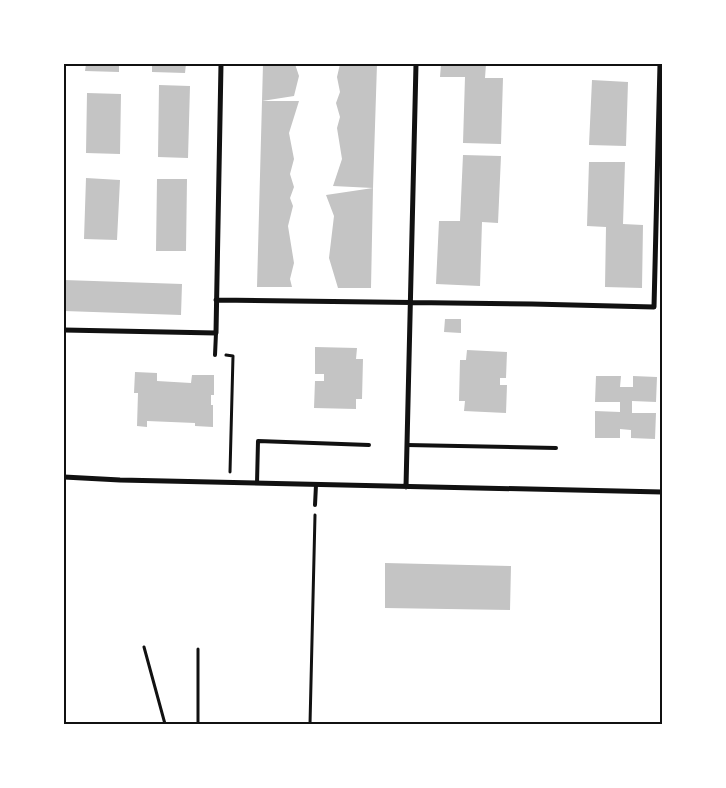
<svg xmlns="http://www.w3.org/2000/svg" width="726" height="788" font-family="Rubik,sans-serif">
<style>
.building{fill:#c4c4c4}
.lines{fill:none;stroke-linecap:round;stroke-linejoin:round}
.path{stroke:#111;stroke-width:3}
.service{stroke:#111;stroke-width:4}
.minor{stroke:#111;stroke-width:5}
.neatline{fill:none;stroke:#111;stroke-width:2}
</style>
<rect width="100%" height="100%" fill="#fff"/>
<!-- building -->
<path class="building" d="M 86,64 L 119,64 L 119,72 L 85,71 Z
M 152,64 L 186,64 L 185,73 L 152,72 Z
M 263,64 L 295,64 L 299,76 L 294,96 L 262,101 L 299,101 L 289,133 L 294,159 L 290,174 L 294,187 L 290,198 L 293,206 L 288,226 L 294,263 L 290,279 L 292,287 L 257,287 L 262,101 Z
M 340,64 L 377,64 L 373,188 L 333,186 L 342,159 L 337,128 L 340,117 L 336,103 L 340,92 L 337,77 Z
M 441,64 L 486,64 L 485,78 L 503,78 L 501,144 L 463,143 L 465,77 L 440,77 Z
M 592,80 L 628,82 L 626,146 L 589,145 Z
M 159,85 L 190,86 L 188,158 L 158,157 Z
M 87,93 L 121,94 L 120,154 L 86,153 Z
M 463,155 L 501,156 L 498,223 L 482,222 L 480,286 L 436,284 L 439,221 L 460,221 Z
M 589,162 L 625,162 L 623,224 L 643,225 L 642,288 L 605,287 L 606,227 L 587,226 Z
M 86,178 L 120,180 L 117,240 L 84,239 Z
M 157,179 L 187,179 L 186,251 L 156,251 Z
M 373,188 L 371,288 L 338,288 L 329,258 L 334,216 L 326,195 Z
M 64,280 L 182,284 L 181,315 L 64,311 Z
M 445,319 L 461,319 L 461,333 L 444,332 Z
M 315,347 L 357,348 L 356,359 L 363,359 L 362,399 L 356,399 L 356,409 L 314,408 L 315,381 L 324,381 L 324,374 L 315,374 Z
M 467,350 L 507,352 L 506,378 L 500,378 L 500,385 L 507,385 L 506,413 L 464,411 L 465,401 L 459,401 L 460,360 L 466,360 Z
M 135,372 L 157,373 L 157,381 L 191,383 L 192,375 L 214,375 L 214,395 L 211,395 L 211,405 L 213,405 L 213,427 L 195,426 L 195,423 L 147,421 L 147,427 L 137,426 L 138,393 L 134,393 Z
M 596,376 L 621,376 L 620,387 L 633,387 L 633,376 L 657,377 L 656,402 L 632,401 L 632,413 L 656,413 L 655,439 L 631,438 L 631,430 L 620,429 L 620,438 L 595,438 L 595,411 L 620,412 L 620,402 L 595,402 Z
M 385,563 L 511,566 L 510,610 L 385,608 Z"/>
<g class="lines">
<!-- path -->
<path class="path" d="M 226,355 L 233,356 L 230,472
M 144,647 L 165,724
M 198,724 L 198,649
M 310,724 L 315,515"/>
<!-- service -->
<path class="service" d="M 215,355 L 216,333
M 407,445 L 556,448
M 257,483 L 258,441 L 369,445
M 315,505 L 316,485"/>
<!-- minor -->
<path class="minor" d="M 216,300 L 532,304 L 654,307 L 660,64
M 64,330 L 216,333 L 221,64
M 64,477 L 120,480 L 662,492
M 406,487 L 416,64"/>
</g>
<!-- border -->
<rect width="726" height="788" fill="none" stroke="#ffffff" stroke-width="130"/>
<rect x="65" y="65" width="596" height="658" class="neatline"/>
</svg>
